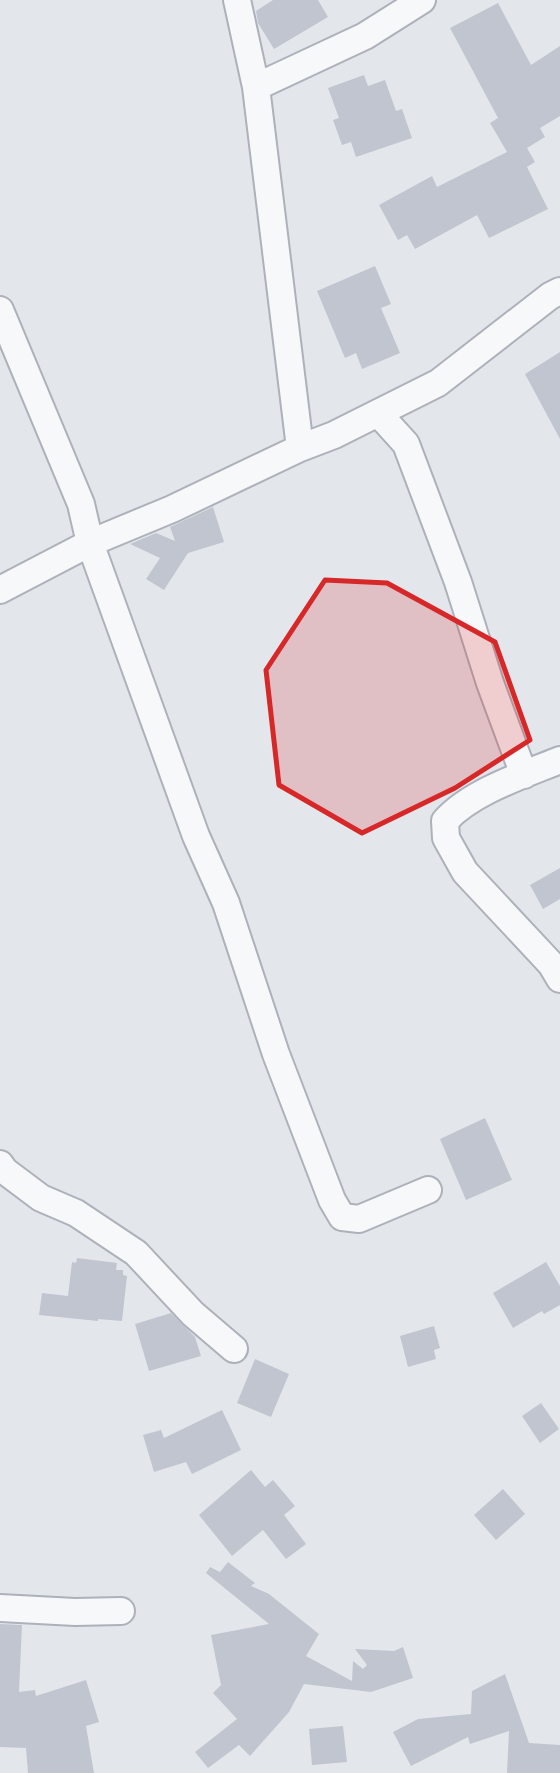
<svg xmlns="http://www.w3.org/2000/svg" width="560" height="1773" font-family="Ubuntu,sans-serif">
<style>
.building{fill:#c0c5cf}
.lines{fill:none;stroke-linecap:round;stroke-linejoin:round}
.street-casing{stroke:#acb1ba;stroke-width:30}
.street{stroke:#f7f8fa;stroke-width:26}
.marked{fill:#d62828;fill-opacity:0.2;stroke:#d62828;stroke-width:5;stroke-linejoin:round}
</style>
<rect width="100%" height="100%" fill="#e3e7ec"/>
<!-- building -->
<path class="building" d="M 273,0 L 318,0 L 328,17 L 274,49 L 258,23 L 256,11 Z
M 498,3 L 531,65 L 560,46 L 560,116 L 540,128 L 545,137 L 527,148 L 535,162 L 527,167 L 548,209 L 489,238 L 477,215 L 415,249 L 407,235 L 398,240 L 379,205 L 432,176 L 437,187 L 507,152 L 490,123 L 498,118 L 450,28 Z
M 364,75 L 368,86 L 385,80 L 396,111 L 402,109 L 412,138 L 356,157 L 351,142 L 342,145 L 333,120 L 339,118 L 328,88 Z
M 375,266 L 391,304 L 381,308 L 400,353 L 362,369 L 356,353 L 345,358 L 317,291 Z
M 560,352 L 560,439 L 525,374 Z
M 213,507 L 224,542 L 188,553 L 164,590 L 146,579 L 160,558 L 130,544 L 156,533 L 175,541 L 170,527 Z
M 560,868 L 560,899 L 543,909 L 530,885 Z
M 485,1118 L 512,1180 L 466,1200 L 440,1139 Z
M 77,1258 L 117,1263 L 116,1270 L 123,1270 L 123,1275 L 127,1276 L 122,1321 L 98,1319 L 98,1321 L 39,1315 L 42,1293 L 68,1296 L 72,1262 L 76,1263 Z
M 546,1262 L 560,1286 L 560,1305 L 544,1314 L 542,1311 L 513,1328 L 493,1293 Z
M 171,1313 L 195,1337 L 201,1356 L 149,1371 L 135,1324 Z
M 434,1326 L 440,1348 L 434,1350 L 436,1359 L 408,1367 L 400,1336 Z
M 255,1359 L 289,1374 L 271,1417 L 237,1403 Z
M 541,1403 L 559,1429 L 540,1443 L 522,1416 Z
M 222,1410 L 241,1450 L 192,1474 L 186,1462 L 154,1472 L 143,1435 L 161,1430 L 164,1438 Z
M 251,1470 L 265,1487 L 273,1480 L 295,1506 L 284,1515 L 306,1544 L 286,1559 L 263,1530 L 232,1556 L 199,1515 Z
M 503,1489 L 525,1514 L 496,1540 L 474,1515 Z
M 228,1562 L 255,1583 L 251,1586 L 269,1594 L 319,1634 L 306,1656 L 352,1681 L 353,1661 L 363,1669 L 367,1665 L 355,1649 L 394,1651 L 403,1647 L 413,1678 L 371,1692 L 304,1684 L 289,1712 L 250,1756 L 239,1745 L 208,1768 L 195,1752 L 237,1719 L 213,1693 L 221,1685 L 211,1635 L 269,1624 L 206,1573 L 210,1567 L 220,1572 Z
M 0,1624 L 22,1625 L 19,1692 L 35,1690 L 36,1696 L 86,1680 L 99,1722 L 86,1726 L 94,1773 L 28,1773 L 26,1748 L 0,1747 Z
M 505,1674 L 529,1743 L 560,1745 L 560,1773 L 507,1773 L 509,1731 L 470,1744 L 468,1737 L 411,1766 L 393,1732 L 418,1719 L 471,1714 L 472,1691 Z
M 343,1726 L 347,1762 L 312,1765 L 309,1729 Z"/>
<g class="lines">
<defs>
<path id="street" d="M 237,0 L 256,87 L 300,448
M 256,87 L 365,36 L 422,0
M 0,310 L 81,504 L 90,543 L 196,836 L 226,903 L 276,1054 L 332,1200 L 342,1217 L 359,1219 L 428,1190
M 378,413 L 406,444 L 458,582 L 490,683 L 524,775
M 0,590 L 90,543 L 172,509 L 300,448 L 334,435 L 438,383 L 550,296 L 560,291
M 560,760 C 523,775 471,792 445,821 L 446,838 L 465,872 L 551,964 L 560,979
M 0,1164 L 5,1171 L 41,1198 L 76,1213 L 136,1253 L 193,1314 L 234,1349
M 0,1608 L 75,1612 L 121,1611"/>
</defs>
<!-- street casing -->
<use href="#street" class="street-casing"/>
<!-- street -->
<use href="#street" class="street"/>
</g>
<!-- marked area -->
<path class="marked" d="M 325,580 L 387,583 L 495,642 L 530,740 L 455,788 L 362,833 L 279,785 L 266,670 Z"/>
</svg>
